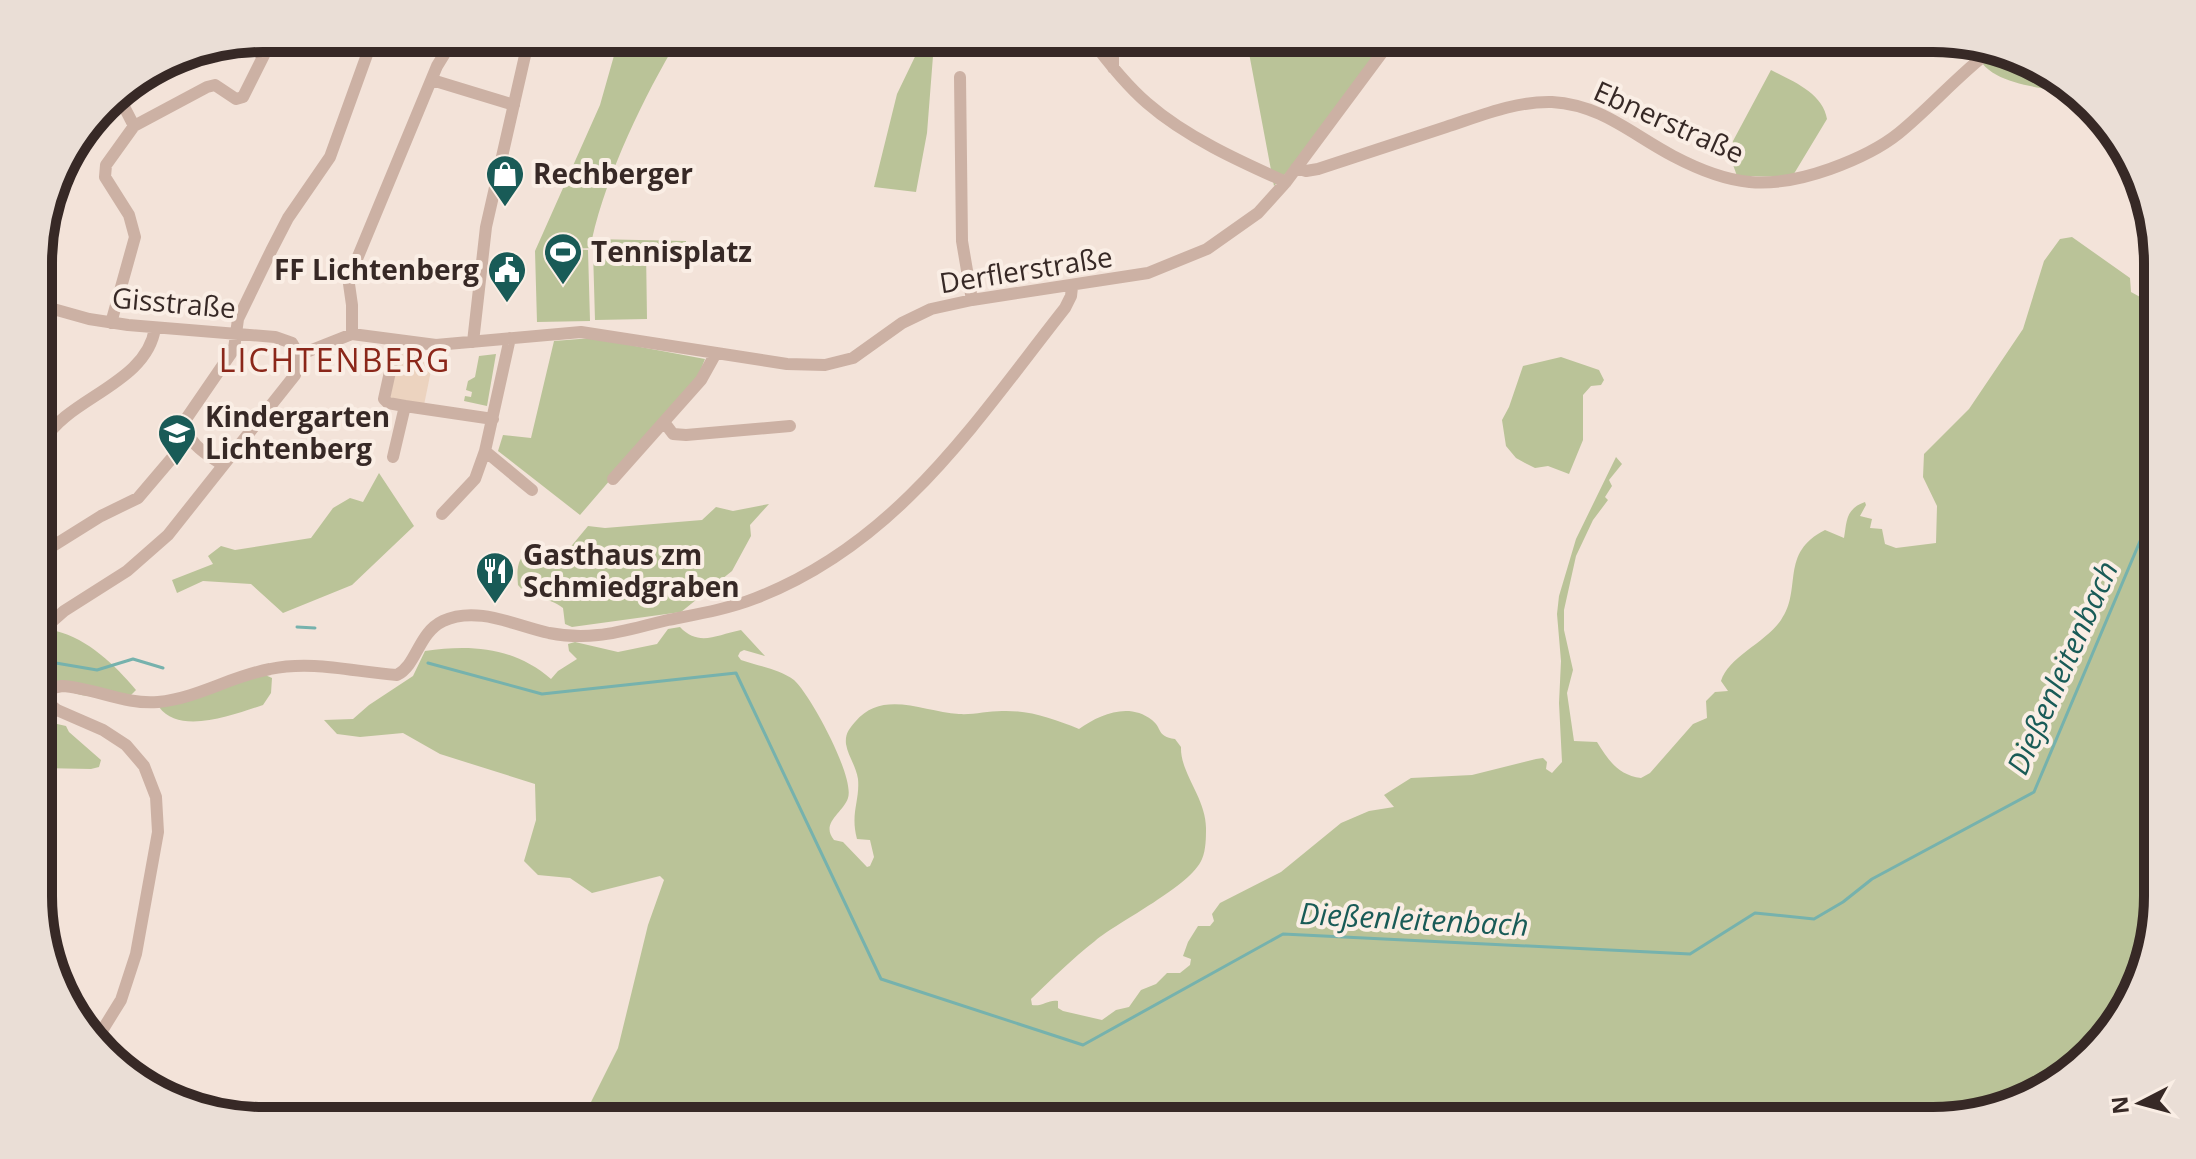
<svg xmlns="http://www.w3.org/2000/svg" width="2196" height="1159" font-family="'Open Sans',sans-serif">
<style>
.green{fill:#bac398}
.plaza{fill:#ecd3bf}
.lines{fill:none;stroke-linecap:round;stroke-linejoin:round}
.stream{stroke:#76b2ad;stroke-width:3}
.minor{stroke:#ccb1a4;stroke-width:12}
.labels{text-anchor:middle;stroke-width:8;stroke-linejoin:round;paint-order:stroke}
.street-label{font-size:28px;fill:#372926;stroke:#faeee5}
.poi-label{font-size:28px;font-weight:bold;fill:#372926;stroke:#faeee5;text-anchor:start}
.water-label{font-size:30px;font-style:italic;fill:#195b57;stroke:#faeee5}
.quarter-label{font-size:32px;letter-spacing:2px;fill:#8b271a;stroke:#faeee5}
.rim{fill:none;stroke:#372926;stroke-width:10}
</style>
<rect width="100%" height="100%" fill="#f3e3d9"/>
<!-- green -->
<path class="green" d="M 619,38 L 679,38 C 644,96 607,173 592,239 L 686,241 L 686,248 L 646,246 L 565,249 L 588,250 L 590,321 L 537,322 L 535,251 L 600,105 Z
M 924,38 L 947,38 L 933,56 L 927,133 L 916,192 L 874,187 L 897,94 Z
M 1250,38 L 1311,38 L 1381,47 L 1287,172 L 1274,186 L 1249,53 Z
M 1975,48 L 2033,61 L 2067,92 C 2038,87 1982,84 1975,48 Z
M 1771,70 C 1792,81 1823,93 1827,119 L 1792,177 L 1737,176 L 1731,159 L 1733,141 Z
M 2072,237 L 2130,278 L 2131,292 L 2142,298 L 2156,292 L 2158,896 L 2135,996 L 2058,1083 L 1947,1121 L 570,1121 L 585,1114 L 618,1048 L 648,925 L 664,880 L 660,876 L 592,893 L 570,878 L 538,875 L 524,861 L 536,820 L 535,784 L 440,754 L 403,733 L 360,737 L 337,734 L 324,720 L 353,719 L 369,705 L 413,676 L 425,651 C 471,644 514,647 551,679 L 558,671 L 577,659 L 569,651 L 568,644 L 575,642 L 618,652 L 657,644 L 668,629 L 680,627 C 699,647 716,635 741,630 L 765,656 L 744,650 L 740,652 L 738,656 L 741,660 C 758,666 779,669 794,680 C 810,694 855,777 848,798 C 843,813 820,823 834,840 L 843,842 L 867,867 L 870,866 L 874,857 L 870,840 L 857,839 C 850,813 860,801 858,779 C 856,766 848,756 846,744 C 845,734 849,729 855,722 C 883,689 923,712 959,714 C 973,715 987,711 1002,711 C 1029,710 1054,719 1079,729 C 1100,714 1129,702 1152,720 C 1163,729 1156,736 1175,739 L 1181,747 C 1180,773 1206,798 1206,828 C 1206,837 1206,850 1202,859 C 1191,886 1119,921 1095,941 C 1072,959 1052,979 1031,999 L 1032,1005 C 1042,1007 1049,999 1058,1001 L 1058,1008 L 1063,1011 L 1102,1020 L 1116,1010 L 1129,1007 L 1141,990 L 1156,984 L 1167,973 L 1180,973 L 1190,965 L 1191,959 L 1183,956 L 1188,942 L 1198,926 L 1210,926 L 1214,921 L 1212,914 L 1220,903 L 1281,872 L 1341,823 L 1369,811 L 1394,807 L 1384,795 L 1411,778 L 1472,775 L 1536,759 L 1543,758 L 1547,762 L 1546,769 L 1552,773 L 1562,762 L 1559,703 L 1561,661 L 1557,614 L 1559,596 L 1576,539 L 1616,457 L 1622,464 L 1609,480 L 1612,486 L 1605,497 L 1608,500 L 1593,520 L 1576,556 L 1564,610 L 1564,630 L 1573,670 L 1567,693 L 1574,741 L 1597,742 C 1609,761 1618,775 1641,778 L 1650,773 L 1693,724 L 1707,718 L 1706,701 L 1715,692 L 1728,691 L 1721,681 C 1728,657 1765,643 1781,620 C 1803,589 1779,553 1825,530 L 1844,538 C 1847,522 1845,509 1865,502 L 1866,505 L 1860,516 L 1872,519 L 1870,528 L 1882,529 L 1885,544 L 1896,548 L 1936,543 L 1937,506 L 1923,477 L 1924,454 L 1969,409 L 2023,329 L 2044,261 L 2060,239 Z
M 646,249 L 647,319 L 595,320 L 593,250 Z
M 592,338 L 705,359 L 697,379 L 580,515 L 498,451 L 503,435 L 531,438 L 554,341 Z
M 496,354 L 487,406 L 464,401 L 465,396 L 471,397 L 472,392 L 466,390 L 468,381 L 475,377 L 479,356 Z
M 1561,357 L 1599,370 L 1604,380 L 1601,385 L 1591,386 L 1583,395 L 1583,440 L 1569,474 L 1548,466 L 1535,468 L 1525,463 L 1516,458 L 1506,446 L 1502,420 L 1509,407 L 1523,366 Z
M 379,473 L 414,526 L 352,585 L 283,613 L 251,584 L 203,581 L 177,593 L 172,580 L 213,564 L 208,556 L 221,546 L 235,550 L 311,538 L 333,508 L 350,498 L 363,502 Z
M 769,504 L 750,525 L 751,536 L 732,571 L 681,612 L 572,627 L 565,624 L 563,608 C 549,596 529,600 518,585 C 516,562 519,550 544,551 C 552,552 557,552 563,556 L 588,526 L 605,528 L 702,520 L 716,507 L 733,511 Z
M 56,631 C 88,639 115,665 136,690 L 131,695 C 94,699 70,699 41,673 L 41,659 Z
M 263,674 L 272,678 L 271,693 L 263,705 C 235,714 180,736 159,707 Z
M 44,721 L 66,726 L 69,732 L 101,760 L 99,767 L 91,769 L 40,768 L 40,722 Z"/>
<!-- plaza -->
<path class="plaza" d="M 399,350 L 434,356 L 424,405 L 390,399 Z"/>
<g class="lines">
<!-- stream -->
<path class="stream" d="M 297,627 L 315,628
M 44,661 L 97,670 L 133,659 L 163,668
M 428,663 L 542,694 L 736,673 L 881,979 L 1083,1045 L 1283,934 L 1690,954 L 1755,913 L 1814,919 L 1843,902 L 1872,879 L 2034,792 L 2157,501"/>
<!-- minor -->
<path class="minor" d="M 1090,38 C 1107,61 1125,84 1147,103 C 1186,137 1239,161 1286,182
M 1113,38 L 1113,68
M 960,77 L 962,241 L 972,300
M 432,80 L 514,105
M 117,93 L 134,126
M 1296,168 L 1306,171 L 1318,169 C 1361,155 1403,141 1446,127 C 1480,116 1515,101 1552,102 C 1602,105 1631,134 1673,156 C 1730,186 1768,191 1830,169 C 1855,160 1878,150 1899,133 C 1931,107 1957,76 1990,51
M 39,305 L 89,319 L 128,325 L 275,337 L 292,343 L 299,355
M 111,323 L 135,237 L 129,215 L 105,177 L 106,165 L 134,126 L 207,87 L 215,85 L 236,99 L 243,97 L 265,53
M 352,334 L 352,305 L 349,284 L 352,271 L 437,66 L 445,53 L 464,38
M 397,340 L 384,399 L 388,403 L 405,406
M 473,342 L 486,227 L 529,38
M 299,355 L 352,334 L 436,345 L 581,332 L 787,364 L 825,365 L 853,358 L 902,323 L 931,309 L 972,300 L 1148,273 L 1207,249 L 1258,213 L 1286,182 L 1393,38
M 664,422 L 673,434 L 686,435 L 790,426
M 44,441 C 67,398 147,384 155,328
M 485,451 L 532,490
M 393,457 L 405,406 L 493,419
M 223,465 C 206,454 184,442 186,419 L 234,349 L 238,319 L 271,251 L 288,218 L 330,157 L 373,38
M 613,479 L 701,380 L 716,353
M 442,514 L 475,479 L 485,451 L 510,338
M 53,546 L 101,516 L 138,498 L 189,438
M 39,633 L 64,611 L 127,571 L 168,535 L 295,375 L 299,355
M 39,695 L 57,710 L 103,730 L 126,745 L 144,766 L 156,797 L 158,832 L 136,954 L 121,1000 L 95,1042
M 40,696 L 52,688 L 62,686 C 95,688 125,705 158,702 C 198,698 231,676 270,669 C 313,660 354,672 397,675 C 417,665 418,633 443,621 C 477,605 516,626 549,633 C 565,636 582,637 598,635 C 622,633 645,625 668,620 C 698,614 728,609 756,598 C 898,543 975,422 1065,308 L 1071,296 L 1072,287"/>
</g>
<!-- icons -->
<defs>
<symbol id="shop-pin" viewBox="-11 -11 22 30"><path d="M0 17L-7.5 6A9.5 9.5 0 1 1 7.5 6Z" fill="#195b57" stroke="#faeee5"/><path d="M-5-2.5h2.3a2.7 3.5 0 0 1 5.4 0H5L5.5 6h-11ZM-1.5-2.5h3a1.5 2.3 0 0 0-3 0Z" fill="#fff"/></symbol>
<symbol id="stadium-pin" viewBox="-11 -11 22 30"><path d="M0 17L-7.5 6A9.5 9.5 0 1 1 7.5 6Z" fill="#195b57" stroke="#faeee5"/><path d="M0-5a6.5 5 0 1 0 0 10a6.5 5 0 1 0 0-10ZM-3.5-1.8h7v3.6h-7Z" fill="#fff"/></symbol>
<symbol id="civic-pin" viewBox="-11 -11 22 30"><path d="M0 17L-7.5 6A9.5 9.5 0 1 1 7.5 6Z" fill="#195b57" stroke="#faeee5"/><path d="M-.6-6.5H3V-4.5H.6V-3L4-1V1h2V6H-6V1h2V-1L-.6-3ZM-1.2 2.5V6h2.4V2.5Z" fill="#fff"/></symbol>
<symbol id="school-pin" viewBox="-11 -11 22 30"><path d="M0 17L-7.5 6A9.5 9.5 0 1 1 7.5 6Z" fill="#195b57" stroke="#faeee5"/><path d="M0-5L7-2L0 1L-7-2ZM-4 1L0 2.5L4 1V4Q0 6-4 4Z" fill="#fff"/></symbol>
<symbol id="restaurant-pin" viewBox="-11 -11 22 30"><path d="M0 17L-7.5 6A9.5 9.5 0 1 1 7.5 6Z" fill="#195b57" stroke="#faeee5"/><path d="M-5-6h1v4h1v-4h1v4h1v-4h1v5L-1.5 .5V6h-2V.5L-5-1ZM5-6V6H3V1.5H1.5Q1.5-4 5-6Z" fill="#fff"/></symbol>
</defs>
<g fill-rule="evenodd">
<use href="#shop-pin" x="483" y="152" width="44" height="60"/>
<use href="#stadium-pin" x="541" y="230" width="44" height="60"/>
<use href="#civic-pin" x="485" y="248" width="44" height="60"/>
<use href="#school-pin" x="155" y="411" width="44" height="60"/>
<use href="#restaurant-pin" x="473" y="549" width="44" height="60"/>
</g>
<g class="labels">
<!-- street labels -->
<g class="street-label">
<text transform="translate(1669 122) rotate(24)" y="10">Ebnerstraße</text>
<text transform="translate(1026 270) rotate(-9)" y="10">Derflerstraße</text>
<text transform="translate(174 303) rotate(5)" y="10">Gisstraße</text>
</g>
<!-- poi labels -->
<g class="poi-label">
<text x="533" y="184">Rechberger</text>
<text x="591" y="262">Tennisplatz</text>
<text x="479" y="280" text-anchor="end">FF Lichtenberg</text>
<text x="205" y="427">Kindergarten<tspan x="205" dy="32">Lichtenberg</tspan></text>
<text x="523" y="565">Gasthaus zm<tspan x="523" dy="32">Schmiedgraben</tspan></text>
</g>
<!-- water labels -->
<g class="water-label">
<text transform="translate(2063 668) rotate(-66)" y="10">Dießenleitenbach</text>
<text transform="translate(1414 920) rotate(3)" y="10">Dießenleitenbach</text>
</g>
<!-- quarter labels -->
<g class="quarter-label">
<text x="335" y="372">LICHTENBERG</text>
</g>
</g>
<!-- crop -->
<path d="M0 0H2196V1159H0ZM263 52H1933A211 211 0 0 1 2144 263V896A211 211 0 0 1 1933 1107H263A211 211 0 0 1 52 896V263A211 211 0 0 1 263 52Z" fill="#eaded6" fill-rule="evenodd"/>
<path class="rim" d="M263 52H1933A211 211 0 0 1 2144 263V896A211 211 0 0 1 1933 1107H263A211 211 0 0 1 52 896V263A211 211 0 0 1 263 52Z"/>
<!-- north arrow -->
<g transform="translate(2140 1103) rotate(264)" stroke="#faeee5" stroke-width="6" paint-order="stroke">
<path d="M0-6L14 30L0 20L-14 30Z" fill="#372926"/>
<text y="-12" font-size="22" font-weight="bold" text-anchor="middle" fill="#372926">N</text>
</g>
</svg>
